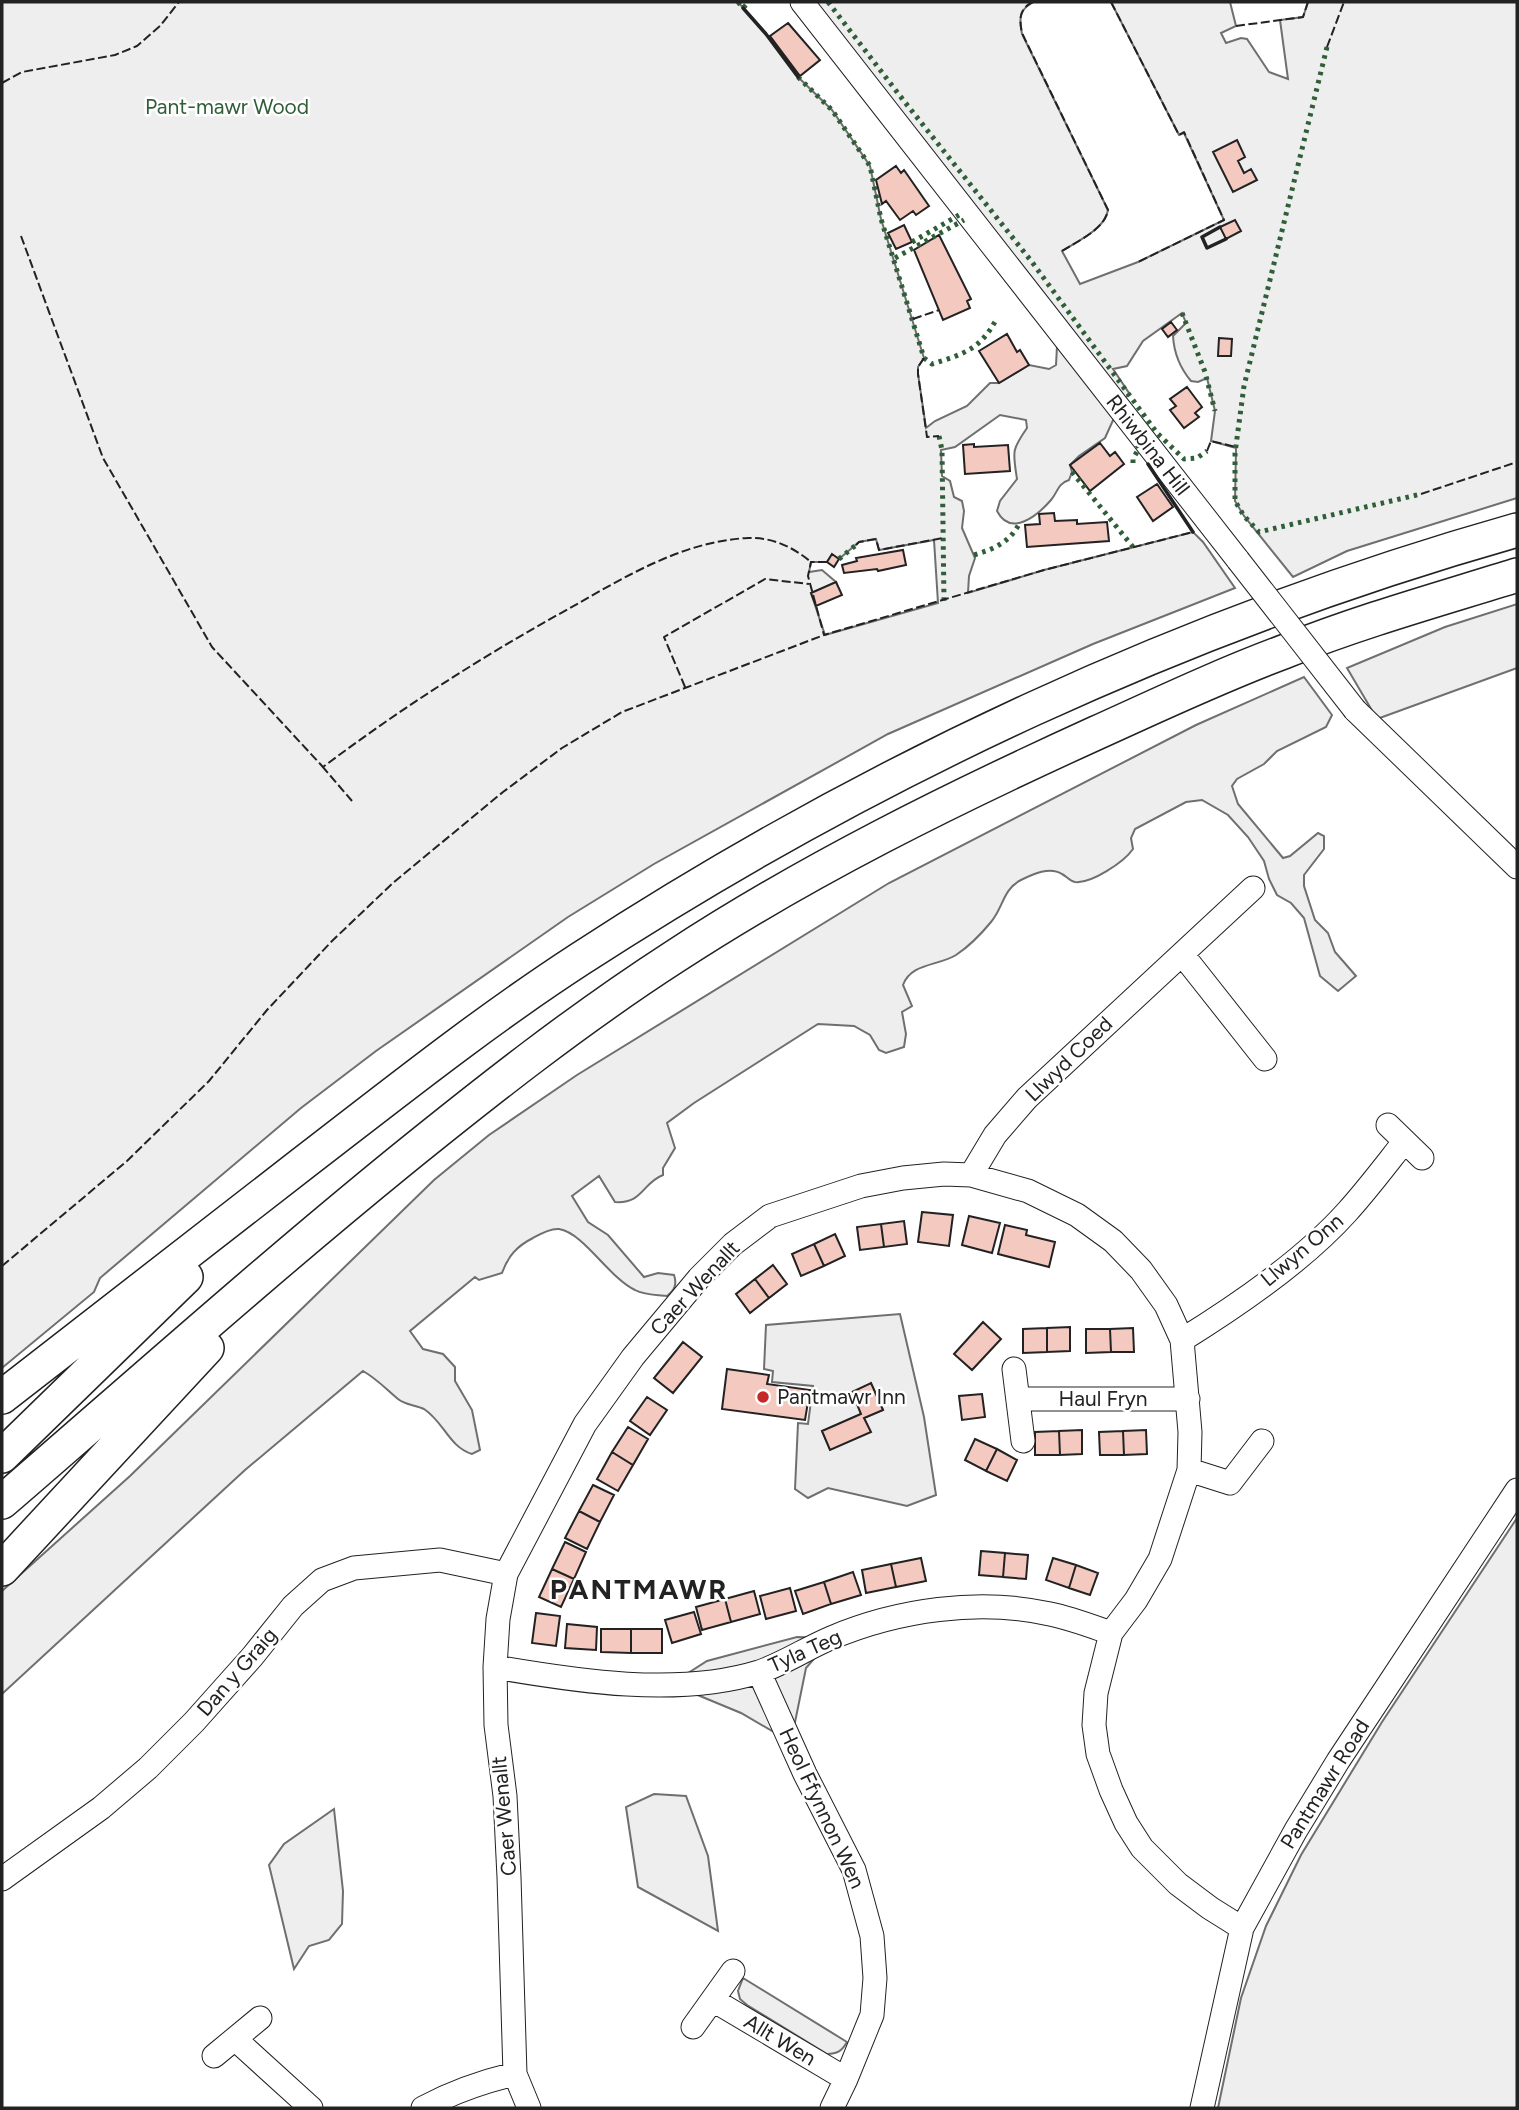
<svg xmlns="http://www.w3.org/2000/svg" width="1519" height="2110" font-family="Figtree,sans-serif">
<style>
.green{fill:#eee;stroke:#6f6f6f;stroke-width:2;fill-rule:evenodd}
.parking{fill:#ededed;stroke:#6f6f6f;stroke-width:2;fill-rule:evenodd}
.building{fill:#f3c9c0;stroke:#222;stroke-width:2}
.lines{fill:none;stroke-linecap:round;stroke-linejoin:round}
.minor-casing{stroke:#222;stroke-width:25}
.highway-casing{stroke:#222;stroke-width:36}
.minor{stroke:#fff;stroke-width:23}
.highway{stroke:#fff;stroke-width:33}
.minor-bridge-casing{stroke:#222;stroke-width:25;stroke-linecap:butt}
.minor-bridge{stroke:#fff;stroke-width:23}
.hedge{stroke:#2f5e38;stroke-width:5;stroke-dasharray:3.5 5;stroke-linecap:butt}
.fence{stroke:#222;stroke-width:2;stroke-dasharray:9 3.5;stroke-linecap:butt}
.wall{stroke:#222;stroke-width:3.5}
.poi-dot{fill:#c62828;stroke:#fff;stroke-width:2.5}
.labels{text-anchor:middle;stroke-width:5;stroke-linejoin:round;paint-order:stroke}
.park-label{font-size:21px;fill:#2f5e38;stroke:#fff}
.street-label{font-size:21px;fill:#222;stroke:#fff}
.poi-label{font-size:21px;fill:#222;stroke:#fff;text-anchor:start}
.district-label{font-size:28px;font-weight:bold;letter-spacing:2px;fill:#222;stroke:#fff}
</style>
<rect width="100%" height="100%" fill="#fff"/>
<!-- green -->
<path class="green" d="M 2,2 L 738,2 L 766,34 L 798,77 L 832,110 L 870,166 L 881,219 L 924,358 L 918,367 L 918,374 L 926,428 L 935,421 L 967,406 L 990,383 L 999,383 L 1029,365 L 1049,369 L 1056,365 L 1057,346 L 802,2 L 1033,2 C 1019,10 1019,19 1022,34 L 1108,210 C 1105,229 1078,241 1062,251 L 1080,284 L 1138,262 L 1224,220 L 1184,133 L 1179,135 L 1111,2 L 1230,2 L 1236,26 L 1221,33 L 1226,43 L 1241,38 L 1247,39 L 1269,72 L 1288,79 L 1280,20 L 1303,17 L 1308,2 L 1517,2 L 1517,498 L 1347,551 L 1293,577 L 1244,516 L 1235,501 L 1236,448 L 1211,441 L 1215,411 L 1207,378 L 1198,382 L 1191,381 C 1180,368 1174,353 1173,336 L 1186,323 L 1182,313 L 1143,341 L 1127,366 L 1113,369 L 1129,393 L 1119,407 L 1105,438 L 1079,456 L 1070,465 L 1072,472 L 1069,480 C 1057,484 1058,492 1051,500 C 1038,515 1011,538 997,511 L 1000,501 L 1017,479 C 1013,452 1011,451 1027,428 L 1026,420 L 1000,415 L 955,447 L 941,450 L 942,476 L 950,481 L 954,497 L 962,501 L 964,511 L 962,528 L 975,558 L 969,576 L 968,593 L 1044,570 L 1193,532 L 1203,542 L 1235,588 L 1093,644 L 888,734 L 654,864 L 568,917 L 376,1051 L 301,1108 L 100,1278 L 94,1292 L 2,1368 ZM 876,539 L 879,550 L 934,540 L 938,603 L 825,635 L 811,593 L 836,582 L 822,570 L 809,572 L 811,562 L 827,562 L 832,555 L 839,559 L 859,542 Z
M 1517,604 L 1517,668 L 1377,719 L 1347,668 L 1445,627 Z
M 1304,677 L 1332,715 L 1326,727 L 1277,751 L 1264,764 L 1237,779 L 1232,786 L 1238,804 L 1283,858 L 1290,856 L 1318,833 L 1324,836 L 1324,849 L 1304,875 L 1304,886 L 1315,920 L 1328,933 L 1335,952 L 1356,976 L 1338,991 L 1320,976 L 1304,918 L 1291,903 L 1277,895 L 1269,879 L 1264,861 L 1248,837 L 1228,815 L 1202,800 L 1186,802 L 1135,829 L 1131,838 L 1133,849 C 1124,862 1091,884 1075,882 C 1070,881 1066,876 1062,874 C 1050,866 1033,874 1021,880 C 1003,889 1003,908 991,922 C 982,933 968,947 956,955 C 938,966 911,963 903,985 L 912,1006 L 902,1012 L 906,1034 L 904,1047 L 886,1053 L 879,1050 L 870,1035 L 854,1026 L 818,1024 L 694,1103 L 667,1123 L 675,1148 L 663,1168 L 663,1175 C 642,1183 643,1204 615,1202 L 599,1176 L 572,1196 L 588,1222 L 608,1235 L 644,1277 L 658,1273 L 674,1275 C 677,1284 675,1290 667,1296 C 657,1295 644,1295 635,1290 C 609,1278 584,1233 559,1229 C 550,1228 540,1234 533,1238 C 517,1246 508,1256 502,1273 L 479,1280 L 475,1277 L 410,1331 L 423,1349 L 443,1354 L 455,1367 L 455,1381 L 472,1410 L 480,1450 L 472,1454 C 449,1447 444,1422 424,1409 C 416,1405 405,1405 398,1399 C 386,1389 377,1379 363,1371 L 245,1470 L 2,1694 L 2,1591 L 130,1476 L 434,1180 L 489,1135 L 577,1075 L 889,883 L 1196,725 Z
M 1517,1518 L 1517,2108 L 1218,2108 L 1241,1998 L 1266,1926 L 1301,1855 L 1382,1722 Z
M 797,1637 L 832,1638 L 806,1668 L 791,1742 L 741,1713 L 671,1684 L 707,1661 Z
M 654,1794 L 686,1796 L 708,1856 L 718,1931 L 638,1887 L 626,1807 Z
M 334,1809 L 343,1891 L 342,1924 L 329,1940 L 309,1946 L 294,1969 L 269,1865 L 284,1844 Z
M 743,1978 L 847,2042 C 842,2051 837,2054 827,2054 L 747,2005 L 740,1999 L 738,1991 Z"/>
<!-- parking -->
<path class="parking" d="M 900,1314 L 924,1417 L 936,1495 L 907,1506 L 828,1488 L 808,1498 L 795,1489 L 798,1423 L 808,1424 L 813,1386 L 772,1382 L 773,1371 L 764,1369 L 766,1325 ZM 871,1384 L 883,1410 L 864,1418 L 870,1432 L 830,1449 L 822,1431 L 861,1414 Z"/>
<!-- building -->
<path class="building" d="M 788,23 L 820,60 L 800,76 L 770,36 Z
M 1237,140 L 1245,157 L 1238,161 L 1244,173 L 1251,169 L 1257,180 L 1233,192 L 1213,152 Z
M 896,166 L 901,173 L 904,170 L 929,206 L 916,215 L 913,211 L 900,220 L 886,201 L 882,204 L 876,180 Z
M 1235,220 L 1241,231 L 1226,239 L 1220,227 Z
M 904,225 L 912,242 L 896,249 L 888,233 Z
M 939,235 L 971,299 L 967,301 L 970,308 L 943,320 L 914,250 Z
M 1171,322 L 1177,330 L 1168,337 L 1162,329 Z
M 1007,334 L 1017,352 L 1020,350 L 1029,365 L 999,383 L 979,351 Z
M 1219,338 L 1232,339 L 1231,356 L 1218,356 Z
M 1187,387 L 1202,407 L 1195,413 L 1199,417 L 1184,428 L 1170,410 L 1176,406 L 1170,399 Z
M 1100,443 L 1110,456 L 1115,452 L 1124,464 L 1090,491 L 1070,465 Z
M 974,444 L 974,447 L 1008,445 L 1010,471 L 965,474 L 963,445 Z
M 1157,484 L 1173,507 L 1153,521 L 1137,497 Z
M 1054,513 L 1055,521 L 1077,520 L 1077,524 L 1107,522 L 1109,541 L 1027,547 L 1025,525 L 1040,524 L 1039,514 Z
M 903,550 L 906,565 L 878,571 L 877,569 L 844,573 L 842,565 L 857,561 L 856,558 Z
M 832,554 L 839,559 L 834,567 L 827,562 Z
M 836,582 L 842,595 L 816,606 L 811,593 Z
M 922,1212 L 953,1215 L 949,1246 L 918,1242 Z
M 969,1216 L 1000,1223 L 992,1253 L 962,1245 Z
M 904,1221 L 907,1244 L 884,1247 L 881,1224 Z
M 881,1224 L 884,1247 L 860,1250 L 857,1227 Z
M 1005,1225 L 1027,1230 L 1026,1235 L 1055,1242 L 1049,1267 L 998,1254 Z
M 835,1234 L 845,1256 L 824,1266 L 814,1244 Z
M 814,1244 L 824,1266 L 801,1276 L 792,1254 Z
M 773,1265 L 787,1284 L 769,1298 L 755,1279 Z
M 755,1279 L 769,1298 L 750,1313 L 736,1294 Z
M 983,1322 L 1001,1339 L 972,1370 L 954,1354 Z
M 1070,1327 L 1070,1351 L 1047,1352 L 1047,1328 Z
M 1047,1328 L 1047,1352 L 1023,1353 L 1023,1329 Z
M 1133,1328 L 1134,1352 L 1111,1352 L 1110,1329 Z
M 1086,1329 L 1110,1329 L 1111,1352 L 1086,1353 Z
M 683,1342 L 702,1357 L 673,1393 L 654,1378 Z
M 727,1369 L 769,1375 L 767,1384 L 810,1390 L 805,1420 L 722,1409 Z
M 871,1383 L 883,1410 L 864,1418 L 871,1432 L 830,1450 L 822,1431 L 861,1414 L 852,1392 Z
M 982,1394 L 985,1417 L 962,1420 L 959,1396 Z
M 647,1397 L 667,1410 L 650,1435 L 630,1421 Z
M 628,1427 L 648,1439 L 633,1465 L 612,1452 Z
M 1082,1430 L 1082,1454 L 1060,1455 L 1059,1431 Z
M 1146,1430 L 1147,1454 L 1124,1455 L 1123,1431 Z
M 1059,1431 L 1060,1455 L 1035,1455 L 1035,1432 Z
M 1123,1431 L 1124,1455 L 1100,1455 L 1099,1432 Z
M 975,1439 L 997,1449 L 986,1471 L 965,1460 Z
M 997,1449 L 1017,1460 L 1007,1481 L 986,1471 Z
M 612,1452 L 633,1465 L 618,1491 L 597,1479 Z
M 593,1485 L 614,1495 L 600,1522 L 579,1511 Z
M 579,1511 L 600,1522 L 587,1549 L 565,1538 Z
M 565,1542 L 586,1552 L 574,1579 L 552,1569 Z
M 981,1551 L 1005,1553 L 1003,1577 L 979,1575 Z
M 1005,1553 L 1028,1555 L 1026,1579 L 1003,1577 Z
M 921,1558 L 926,1581 L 896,1587 L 891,1564 Z
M 1053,1558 L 1076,1565 L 1069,1588 L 1046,1580 Z
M 891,1564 L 896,1587 L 866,1593 L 862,1570 Z
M 1076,1565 L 1098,1573 L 1090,1595 L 1069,1588 Z
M 552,1569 L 574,1579 L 561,1607 L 539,1597 Z
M 853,1572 L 861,1595 L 831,1604 L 824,1582 Z
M 824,1582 L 831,1604 L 803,1614 L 795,1591 Z
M 790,1588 L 796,1611 L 766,1619 L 760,1596 Z
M 754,1591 L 760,1614 L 731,1622 L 725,1599 Z
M 725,1599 L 731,1622 L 702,1630 L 696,1607 Z
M 694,1612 L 701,1634 L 672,1643 L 665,1620 Z
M 536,1613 L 560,1616 L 556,1646 L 532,1643 Z
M 567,1624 L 597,1627 L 596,1650 L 565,1648 Z
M 601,1629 L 631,1629 L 631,1653 L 601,1652 Z
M 631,1629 L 662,1629 L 662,1653 L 631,1653 Z"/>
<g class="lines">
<defs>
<path id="minor" d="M 802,2 L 1238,560
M 1355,710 L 1517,867
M 1182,954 L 1265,1059
M 1388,1125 L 1422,1158
M 971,1175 L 995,1135 L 1027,1098 L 1253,888
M 1182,1340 C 1237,1306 1304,1260 1347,1212 C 1367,1190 1385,1166 1404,1142
M 1014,1369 L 1023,1441
M 1019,1399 L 1188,1399
M 1189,1470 L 1230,1483 L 1262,1441
M 495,1667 C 576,1681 678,1697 759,1672 C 783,1664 807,1648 831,1638 C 897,1610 979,1598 1050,1614 C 1070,1618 1091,1626 1111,1633
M 759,1672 L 805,1774 L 854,1870 L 872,1936 L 875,1978 L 872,2015 L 846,2079 L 832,2108
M 2,1879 L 101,1808 L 148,1768 L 194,1722 L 252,1657 L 293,1606 L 322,1580 L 354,1568 L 440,1560 L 506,1574
M 713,2000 L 846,2079
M 693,2027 L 733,1971
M 235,2039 L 311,2108
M 214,2056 L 260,2018
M 423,2108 C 453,2092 481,2082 515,2074
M 529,2108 L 515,2074 L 509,1877 L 505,1796 L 496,1725 L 495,1667 L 498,1619 L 506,1574 L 585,1424 L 633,1357 L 699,1278 L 733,1244 L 770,1216 L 861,1186 L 903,1178 L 944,1174 L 971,1175 L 1028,1191 L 1077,1215 L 1113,1241 L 1141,1270 L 1166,1305 L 1182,1340 L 1190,1432 L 1189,1470 L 1160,1559 L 1136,1600 L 1111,1633 L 1096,1693 L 1094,1725 L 1098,1754 L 1111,1790 L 1126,1823 L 1142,1848 L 1178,1884 L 1210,1908 L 1242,1928
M 1202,2108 L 1242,1928 L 1296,1830 L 1338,1761 L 1517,1490"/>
<path id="highway" d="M 2,1397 C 102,1320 202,1242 302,1164 C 393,1094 483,1022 580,959 C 869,771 1185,624 1517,530
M 2,1456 L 186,1277
M 2,1502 C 134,1388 264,1272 399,1162 C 488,1090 578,1019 674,957 C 807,870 951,799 1096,733 C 1158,705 1221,675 1286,651 C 1361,621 1440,599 1517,575
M 2,1569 L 207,1348"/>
</defs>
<!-- minor casing -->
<use href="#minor" class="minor-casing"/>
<!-- highway casing -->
<use href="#highway" class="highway-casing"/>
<!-- minor -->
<use href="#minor" class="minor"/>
<!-- highway -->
<use href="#highway" class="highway"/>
<defs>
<path id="minor-bridge" d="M 1238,560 L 1355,710"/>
</defs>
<!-- minor-bridge casing -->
<use href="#minor-bridge" class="minor-bridge-casing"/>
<!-- minor-bridge -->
<use href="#minor-bridge" class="minor-bridge"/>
<!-- hedge -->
<path class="hedge" d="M 738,2 L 743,8 L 749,2
M 828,2 L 904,101 L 1032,262 L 1157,433 L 1184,459 L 1197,458 L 1207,451
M 1327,47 L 1244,386 L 1235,453 L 1235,501 L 1244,516 L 1259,532 L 1421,494
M 798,77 L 832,110 L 870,166 L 881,219 L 924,358 L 932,364 C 964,354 981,349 997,318
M 912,242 L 959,215
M 895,258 L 964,220
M 1182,313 L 1205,372 L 1215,411
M 939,436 L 942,450 L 944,601
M 1133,463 L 1133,459 L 1139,448 L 1137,445
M 1072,472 L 1133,547
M 974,555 C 994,549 1010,542 1019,524
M 839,559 L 856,545"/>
<!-- fence -->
<path class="fence" d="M 1033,2 C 1019,9 1019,18 1022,33 L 1108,210 C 1105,229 1078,241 1062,251
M 1111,2 L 1179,135 L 1184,132 L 1224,220 L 1138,262
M 1236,26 L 1303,17 L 1308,2
M 1327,47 L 1344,2
M 2,83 L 22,72 L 115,55 L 137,46 L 160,26 L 179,2
M 21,236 L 103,458 L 212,647 L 323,767 C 403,707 483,656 570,608 C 625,577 683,541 748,538 C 772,537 793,547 811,562
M 913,319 L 939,310
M 924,358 L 918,367 L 918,374 L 927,437 L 939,436
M 1207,451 L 1211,441 L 1236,447
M 1421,494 L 1517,462
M 856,545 L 859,542 L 876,539 L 879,550 L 943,538
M 827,562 L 811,562 L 808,576 L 824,635 L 1044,570 L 1193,532
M 685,687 L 664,637 L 765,579 L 809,584
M 322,766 L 352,801
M 2,1266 L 127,1161 L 209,1081 L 267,1010 L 332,941 L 394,882 L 503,792 L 562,748 L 622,712 L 824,635"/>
<!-- wall -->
<path class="wall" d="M 743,8 L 766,34 L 798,77
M 1220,227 L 1202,237 L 1207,248 L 1226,239
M 1148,464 L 1193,532"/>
</g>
<!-- markers -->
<circle class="poi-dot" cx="763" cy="1397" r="7"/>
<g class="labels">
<!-- park labels -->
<g class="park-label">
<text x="227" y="114">Pant-mawr Wood</text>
</g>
<!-- street labels -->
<g class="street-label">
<text transform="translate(1148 445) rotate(52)" y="7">Rhiwbina Hill</text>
<text transform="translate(1069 1059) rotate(-44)" y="7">Llwyd Coed</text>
<text transform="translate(1302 1250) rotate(-40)" y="7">Llwyn Onn</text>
<text transform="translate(695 1288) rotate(-47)" y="7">Caer Wenallt</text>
<text x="1103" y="1406">Haul Fryn</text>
<text transform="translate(805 1651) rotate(-24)" y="7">Tyla Teg</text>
<text transform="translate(237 1672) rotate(-49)" y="7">Dan y Graig</text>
<text transform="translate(1325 1784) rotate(-58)" y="7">Pantmawr Road</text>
<text transform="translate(822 1808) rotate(65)" y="7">Heol Ffynnon Wen</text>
<text transform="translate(504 1816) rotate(-95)" y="7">Caer Wenallt</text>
<text transform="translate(780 2040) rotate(31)" y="7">Allt Wen</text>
</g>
<!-- poi labels -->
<g class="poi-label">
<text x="777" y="1404">Pantmawr Inn</text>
</g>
<!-- district labels -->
<g class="district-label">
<text x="639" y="1599">PANTMAWR</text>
</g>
</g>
<!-- border -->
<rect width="1519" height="2110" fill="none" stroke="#222222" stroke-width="7"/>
</svg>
